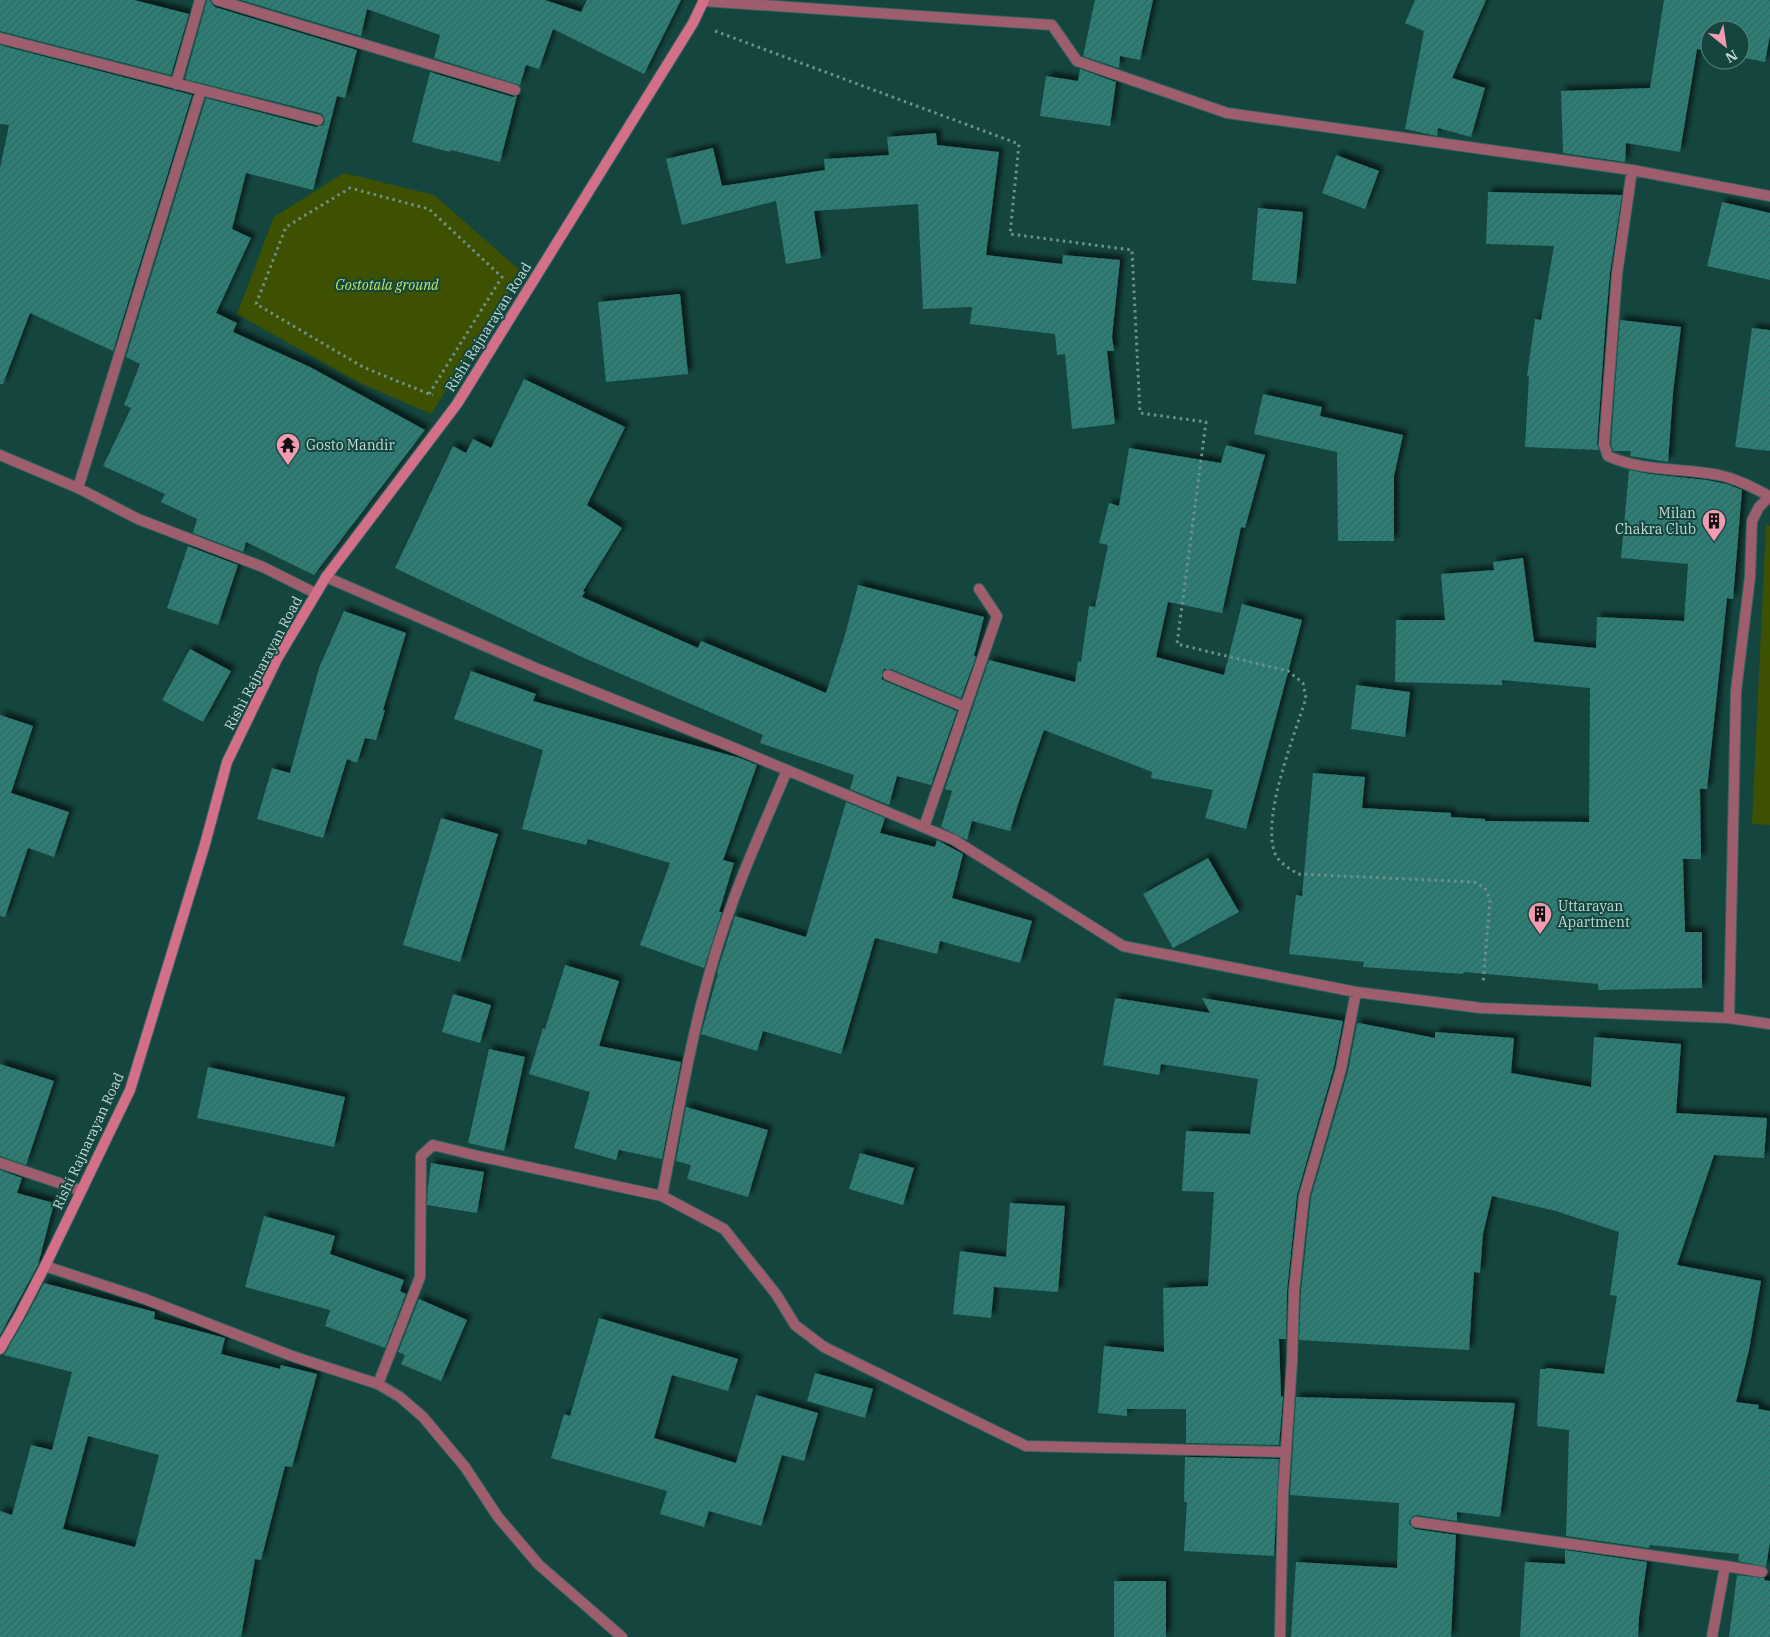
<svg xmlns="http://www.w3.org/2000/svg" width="1770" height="1637" font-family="'IBM Plex Serif',serif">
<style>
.park{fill:#3d5100}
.building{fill:url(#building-hatch);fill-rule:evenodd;filter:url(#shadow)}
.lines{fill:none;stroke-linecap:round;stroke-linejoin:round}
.street-casing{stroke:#38635d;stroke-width:12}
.secondary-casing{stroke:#38635d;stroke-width:12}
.path{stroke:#6d918c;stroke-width:3;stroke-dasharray:2.5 4;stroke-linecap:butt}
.street{stroke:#9f5e6e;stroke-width:10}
.secondary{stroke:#d46f8a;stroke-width:10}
.labels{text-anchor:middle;stroke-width:4;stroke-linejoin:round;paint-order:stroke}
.park-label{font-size:14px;font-style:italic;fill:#bee665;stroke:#15453f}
.street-label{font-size:14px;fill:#c3dbd7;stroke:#15453f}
.poi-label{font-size:14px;fill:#c3dbd7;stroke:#15453f;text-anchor:start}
</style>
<defs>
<pattern id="building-hatch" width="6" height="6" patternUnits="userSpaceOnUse" patternTransform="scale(1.25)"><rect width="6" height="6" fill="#2d7e75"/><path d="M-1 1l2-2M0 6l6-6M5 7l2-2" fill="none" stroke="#326660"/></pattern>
<filter id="shadow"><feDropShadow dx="4.5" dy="-4.5" stdDeviation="2.5" flood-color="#0009"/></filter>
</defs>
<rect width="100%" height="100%" fill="#15453f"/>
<!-- park -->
<path class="park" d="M 344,173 L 434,195 L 522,272 L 431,414 L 356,381 L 237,314 L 274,217 Z
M 1766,525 L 1770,526 L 1770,825 L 1752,824 Z"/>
<!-- building -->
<path class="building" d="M 0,0 L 134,0 L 189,14 L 171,75 L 0,31 Z
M 207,0 L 210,0 L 212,4 L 215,7 L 357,50 L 345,98 L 337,96 L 313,190 L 246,173 L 232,229 L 251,238 L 216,313 L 237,323 L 233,332 L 310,367 L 425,430 L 314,575 L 246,542 L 243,552 L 193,533 L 197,519 L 161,502 L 165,494 L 103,466 L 131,408 L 124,405 L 140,364 L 126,357 L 206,98 L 316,127 L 323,125 L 325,121 L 323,115 L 320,113 L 185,79 Z
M 241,0 L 545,0 L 581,12 L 587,0 L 681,0 L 644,74 L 553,29 L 539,69 L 526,65 L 520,85 L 434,58 L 440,35 L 367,9 L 361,36 Z
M 1095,0 L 1153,0 L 1140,60 L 1120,56 L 1119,68 L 1083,56 Z
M 1415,0 L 1486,0 L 1452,78 L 1485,88 L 1471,137 L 1438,128 L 1437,136 L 1405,129 L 1424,31 L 1405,23 Z
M 1664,0 L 1770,0 L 1770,35 L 1765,62 L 1740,57 L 1740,30 L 1710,30 L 1710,52 L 1697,49 L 1680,152 L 1626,143 L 1625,162 L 1563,153 L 1561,91 L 1650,88 Z
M 0,45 L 192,95 L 113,351 L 30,313 L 3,384 L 0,384 L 0,168 L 9,125 L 0,124 Z
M 1080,69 L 1116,82 L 1110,126 L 1040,116 L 1046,76 L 1078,81 Z
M 430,72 L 513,97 L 517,96 L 500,162 L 451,150 L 450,152 L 412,142 Z
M 936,133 L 937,145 L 999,152 L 986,255 L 1062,264 L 1063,255 L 1120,260 L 1112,337 L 1114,351 L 1107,351 L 1115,424 L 1072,429 L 1065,354 L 1057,355 L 1055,334 L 970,324 L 972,307 L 923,309 L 918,204 L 814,211 L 821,258 L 786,264 L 776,201 L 682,225 L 666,159 L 713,148 L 722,186 L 825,170 L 824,159 L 889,155 L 887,137 Z
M 1336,155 L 1379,171 L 1365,209 L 1322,193 Z
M 1488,192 L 1622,195 L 1610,273 L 1606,318 L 1597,444 L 1599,450 L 1525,447 L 1529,376 L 1527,376 L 1535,319 L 1541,320 L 1554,246 L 1486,244 Z
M 1722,202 L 1770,213 L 1770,280 L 1707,266 Z
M 1258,208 L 1303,212 L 1296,284 L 1252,280 Z
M 680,294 L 688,374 L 606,382 L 598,302 Z
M 1620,320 L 1681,327 L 1673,393 L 1668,462 L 1630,456 L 1631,451 L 1613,451 L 1611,444 Z
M 1752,328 L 1770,330 L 1770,451 L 1735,447 Z
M 524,379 L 625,427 L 587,505 L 622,528 L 583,591 L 585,592 L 582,597 L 698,648 L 701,641 L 826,693 L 845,635 L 858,585 L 984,617 L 974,656 L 976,657 L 961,698 L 891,669 L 884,669 L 882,673 L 882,679 L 885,681 L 957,711 L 931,785 L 897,776 L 889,805 L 850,789 L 854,775 L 760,743 L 763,735 L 584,658 L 395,568 L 453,446 L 466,453 L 473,439 L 491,448 Z
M 1263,394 L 1322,407 L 1320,416 L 1403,435 L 1394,476 L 1394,541 L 1338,541 L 1337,452 L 1254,434 Z
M 1226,445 L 1265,455 L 1245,528 L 1241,527 L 1222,613 L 1168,602 L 1156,657 L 1224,675 L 1242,604 L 1302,620 L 1246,829 L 1205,818 L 1213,790 L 1151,778 L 1152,772 L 1044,730 L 1020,798 L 1010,831 L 972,821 L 967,840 L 941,827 L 952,791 L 945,789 L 989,660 L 1075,682 L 1078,661 L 1081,662 L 1089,606 L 1095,607 L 1108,545 L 1099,543 L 1109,503 L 1119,506 L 1129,448 L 1221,463 Z
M 1629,470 L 1650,474 L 1707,480 L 1727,484 L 1742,490 L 1733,599 L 1727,598 L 1707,789 L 1700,789 L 1701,859 L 1683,859 L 1685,932 L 1702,932 L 1702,988 L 1598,990 L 1598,984 L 1464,972 L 1463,974 L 1363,967 L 1364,962 L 1289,954 L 1296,895 L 1302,896 L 1313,773 L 1365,777 L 1362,808 L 1451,813 L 1451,817 L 1485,819 L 1485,821 L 1589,822 L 1590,688 L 1502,680 L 1502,685 L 1395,682 L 1396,620 L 1445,620 L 1441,574 L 1494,570 L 1493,562 L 1523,558 L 1534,642 L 1596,648 L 1597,617 L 1684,621 L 1688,564 L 1621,558 Z
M 188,546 L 238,565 L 218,625 L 167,608 Z
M 344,611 L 406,633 L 383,710 L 385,710 L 376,740 L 365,738 L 357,763 L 347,759 L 323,838 L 257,819 L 272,768 L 290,773 L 319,668 Z
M 190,649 L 231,671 L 203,722 L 162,700 Z
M 471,671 L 536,694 L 533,701 L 740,758 L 757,765 L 723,860 L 734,863 L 719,912 L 722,912 L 704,968 L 640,945 L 670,863 L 588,839 L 586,845 L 522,829 L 543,750 L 454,719 Z
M 1356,685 L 1410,692 L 1405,737 L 1351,729 Z
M 0,715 L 33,726 L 11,793 L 69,812 L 54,857 L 28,848 L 5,917 L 0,916 Z
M 846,802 L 885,818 L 880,833 L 935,847 L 937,840 L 963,854 L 952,898 L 1032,921 L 1020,963 L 940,941 L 937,954 L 875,938 L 841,1054 L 763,1031 L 757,1051 L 701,1034 L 718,973 L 717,972 L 735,916 L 806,937 Z
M 441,818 L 498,834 L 460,962 L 403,945 Z
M 1208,858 L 1239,912 L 1173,948 L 1143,894 Z
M 565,965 L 619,981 L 599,1046 L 681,1062 L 662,1159 L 619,1150 L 616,1160 L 574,1148 L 590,1092 L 529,1074 L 543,1028 L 545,1029 Z
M 453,994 L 491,1005 L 480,1043 L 442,1032 Z
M 1115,998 L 1210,1013 L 1202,998 L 1343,1021 L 1334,1067 L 1297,1195 L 1287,1291 L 1286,1339 L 1279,1339 L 1281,1396 L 1283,1397 L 1279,1445 L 1186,1443 L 1186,1409 L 1127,1409 L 1127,1416 L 1098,1413 L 1104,1346 L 1164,1352 L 1163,1288 L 1208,1286 L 1214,1192 L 1182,1191 L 1186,1131 L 1250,1134 L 1258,1079 L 1161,1064 L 1159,1075 L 1103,1065 Z
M 1359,1023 L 1435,1038 L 1435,1032 L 1514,1038 L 1511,1073 L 1591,1087 L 1594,1037 L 1681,1044 L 1676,1113 L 1767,1118 L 1764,1158 L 1714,1155 L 1677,1265 L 1761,1281 L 1749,1350 L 1736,1402 L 1759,1405 L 1758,1409 L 1770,1411 L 1770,1542 L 1766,1567 L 1738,1561 L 1739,1554 L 1650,1545 L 1649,1548 L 1566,1536 L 1569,1430 L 1537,1426 L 1540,1369 L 1546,1369 L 1546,1368 L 1604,1374 L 1617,1296 L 1610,1295 L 1619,1232 L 1556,1211 L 1492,1196 L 1483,1234 L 1480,1273 L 1474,1272 L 1469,1350 L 1299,1340 L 1301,1291 L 1311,1197 L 1348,1071 L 1357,1024 Z
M 489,1049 L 525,1057 L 504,1151 L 468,1143 Z
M 0,1064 L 54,1081 L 26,1165 L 0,1156 Z
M 208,1067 L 345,1097 L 334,1147 L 197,1118 Z
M 686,1107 L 768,1130 L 748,1197 L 687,1179 L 691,1165 L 676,1161 Z
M 860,1153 L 914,1168 L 903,1205 L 849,1189 Z
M 431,1163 L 484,1172 L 477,1213 L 427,1205 L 428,1186 Z
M 0,1170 L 22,1178 L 17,1193 L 54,1203 L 38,1265 L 0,1335 Z
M 1010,1203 L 1065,1206 L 1058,1292 L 994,1287 L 991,1318 L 953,1314 L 960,1251 L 1006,1257 Z
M 264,1216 L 335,1236 L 330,1254 L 404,1280 L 400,1291 L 406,1294 L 385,1348 L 325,1326 L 330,1310 L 245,1287 Z
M 44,1283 L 155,1312 L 154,1319 L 225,1338 L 221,1354 L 280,1369 L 281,1365 L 317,1374 L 292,1467 L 285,1466 L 261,1560 L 255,1559 L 241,1637 L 0,1637 L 0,1511 L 12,1515 L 31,1445 L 52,1450 L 72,1372 L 4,1355 L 25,1319 ZM 88,1436 L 159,1455 L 135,1547 L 63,1529 Z
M 419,1299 L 467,1320 L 441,1381 L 401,1364 L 405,1355 L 398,1352 Z
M 599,1318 L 738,1359 L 728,1391 L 672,1375 L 654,1438 L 736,1463 L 756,1395 L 818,1413 L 804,1461 L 782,1455 L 761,1526 L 709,1511 L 704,1527 L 660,1514 L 667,1491 L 551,1458 L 564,1414 L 570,1416 Z
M 815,1373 L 873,1389 L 865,1418 L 807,1401 Z
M 1296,1397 L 1515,1403 L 1500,1517 L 1457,1512 L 1457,1521 L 1417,1515 L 1413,1516 L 1409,1521 L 1410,1525 L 1415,1529 L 1456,1535 L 1451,1637 L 1291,1637 L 1296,1562 L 1397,1568 L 1399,1503 L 1290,1495 Z
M 1185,1457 L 1279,1459 L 1274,1556 L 1184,1551 L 1187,1502 L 1184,1502 Z
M 1565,1550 L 1647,1562 L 1639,1617 L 1638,1637 L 1520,1637 L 1525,1562 L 1565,1564 Z
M 1737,1575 L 1765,1578 L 1764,1580 L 1770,1581 L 1770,1637 L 1729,1637 Z
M 1114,1581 L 1166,1581 L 1166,1637 L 1114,1637 Z"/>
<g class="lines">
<defs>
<path id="street" d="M 217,0 L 515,90
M 703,1 L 1052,25 L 1077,61 L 1227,113 L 1632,170 L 1770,196
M 0,38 L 318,120
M 176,84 L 200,0
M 1632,170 L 1617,274 L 1604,445 L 1608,456 C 1645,473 1684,467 1723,476 C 1739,480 1754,488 1769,496
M 0,455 L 78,488 L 138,519 L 263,567 L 315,593
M 78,488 L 201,90
M 326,577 L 538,669 L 727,745 L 954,840 L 1123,946 L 1356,992 L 1481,1008 L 1729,1018 L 1736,691 L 1750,577 L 1752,521 L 1759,507 L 1770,496
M 888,675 L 965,707
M 924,827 L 997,616 L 979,589
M 1729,1018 L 1770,1024
M 0,1163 L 80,1190
M 662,1196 L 724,1229 L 776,1294 L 795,1325 L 824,1347 L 1026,1446 L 1286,1452
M 45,1266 L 145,1299 L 292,1356 L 378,1384 L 400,1397 L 423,1417 L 465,1467 L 498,1517 L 539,1565 L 622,1637
M 378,1384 L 420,1277 L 421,1156 L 433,1145 L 478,1156 L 662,1196 C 681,1098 697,997 732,904 C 748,858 769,814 787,770
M 1416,1522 L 1725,1566 L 1712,1637
M 1725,1566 L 1762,1572
M 1280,1637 L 1283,1495 L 1292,1361 L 1294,1291 L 1304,1196 L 1341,1069 L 1356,992"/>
<path id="secondary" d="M 0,1349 L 19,1316 L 45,1266 L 130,1090 L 205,844 L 227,762 L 277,659 L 326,577 L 457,404 L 693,23 L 704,0"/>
</defs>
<!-- street casing -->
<use href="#street" class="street-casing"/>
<!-- secondary casing -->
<use href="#secondary" class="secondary-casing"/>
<!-- path -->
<path class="path" d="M 715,31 L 1019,144 L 1010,234 L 1132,250 L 1140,413 L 1206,422 L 1177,644 L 1288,671 L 1303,683 L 1306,698 C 1294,737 1263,812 1274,851 C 1278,863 1289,868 1298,874 L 1474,882 L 1485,888 L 1490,900 L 1483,984
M 429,394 L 502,277 L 429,209 L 350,188 L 286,227 L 256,304 L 363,367 L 429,394 L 433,395"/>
<!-- street -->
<use href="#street" class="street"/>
<!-- secondary -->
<use href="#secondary" class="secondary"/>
</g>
<!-- icons -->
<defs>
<symbol id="temple-pin" viewBox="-11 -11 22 30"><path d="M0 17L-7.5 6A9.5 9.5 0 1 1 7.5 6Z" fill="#f29aaf" stroke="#15453f"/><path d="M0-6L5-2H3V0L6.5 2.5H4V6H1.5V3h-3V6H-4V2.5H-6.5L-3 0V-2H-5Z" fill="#111"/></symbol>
<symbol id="building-pin" viewBox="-11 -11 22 30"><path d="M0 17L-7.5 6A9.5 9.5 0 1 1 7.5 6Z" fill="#f29aaf" stroke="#15453f"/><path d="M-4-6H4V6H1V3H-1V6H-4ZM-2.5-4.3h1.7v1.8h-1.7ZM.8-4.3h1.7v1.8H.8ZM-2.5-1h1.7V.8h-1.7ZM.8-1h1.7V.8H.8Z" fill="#111"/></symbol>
</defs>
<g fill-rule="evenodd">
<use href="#temple-pin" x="274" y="431" width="28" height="38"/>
<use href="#building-pin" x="1700" y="507" width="28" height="38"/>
<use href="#building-pin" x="1526" y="900" width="28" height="38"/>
</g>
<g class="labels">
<!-- park labels -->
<g class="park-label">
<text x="387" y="290">Gostotala ground</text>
</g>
<!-- street labels -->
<g class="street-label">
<text transform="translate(488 327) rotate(-58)" y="5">Rishi Rajnarayan Road</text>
<text transform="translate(263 663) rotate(-62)" y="5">Rishi Rajnarayan Road</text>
<text transform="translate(88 1141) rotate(-65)" y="5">Rishi Rajnarayan Road</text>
</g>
<!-- poi labels -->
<g class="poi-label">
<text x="306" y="450">Gosto Mandir</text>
<text x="1696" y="518" text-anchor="end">Milan<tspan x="1696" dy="16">Chakra Club</tspan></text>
<text x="1558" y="911">Uttarayan<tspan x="1558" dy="16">Apartment</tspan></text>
</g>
</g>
<!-- north arrow -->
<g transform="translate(1725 45) rotate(150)"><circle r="24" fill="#15453f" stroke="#5b817c"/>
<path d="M0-4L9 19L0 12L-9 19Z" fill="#f29aaf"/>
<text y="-8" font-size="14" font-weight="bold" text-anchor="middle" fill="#c3dbd7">N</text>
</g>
</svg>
